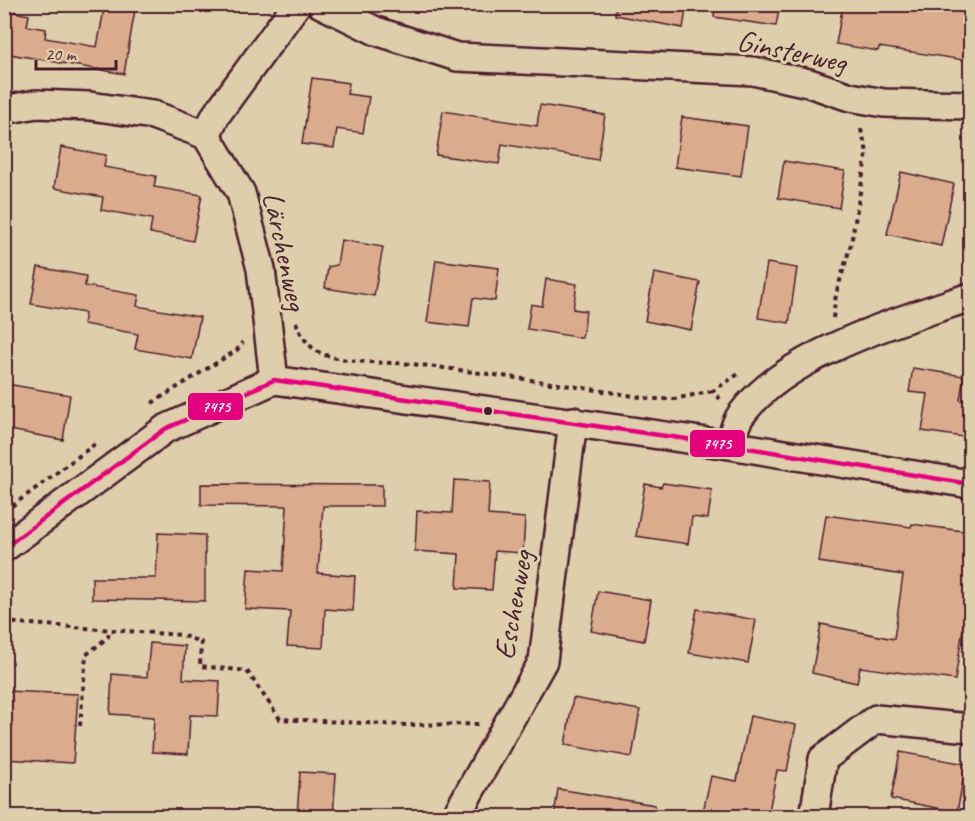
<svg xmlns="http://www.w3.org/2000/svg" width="975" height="821" font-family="Caveat,sans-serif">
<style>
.building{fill:#daab8c;stroke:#4a1f2b;stroke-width:1.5}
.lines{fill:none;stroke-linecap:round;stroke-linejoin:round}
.minor-casing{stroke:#4a1f2b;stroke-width:32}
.path{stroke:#4a1f2b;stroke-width:4;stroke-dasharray:4.5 4.5;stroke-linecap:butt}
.minor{stroke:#dfceac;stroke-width:27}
.bus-1-casing{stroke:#dfceac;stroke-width:9}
.bus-1{stroke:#e5007d;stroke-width:4.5}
.bus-dot{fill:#4a1f2b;stroke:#dfceac;stroke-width:2}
.labels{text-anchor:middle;stroke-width:6;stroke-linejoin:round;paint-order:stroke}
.street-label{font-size:30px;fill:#4a1f2b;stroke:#dfceac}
.line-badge{stroke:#dfceac;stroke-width:2}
.badge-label{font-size:16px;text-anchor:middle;font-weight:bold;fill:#fff}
</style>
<rect width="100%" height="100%" fill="#dfceac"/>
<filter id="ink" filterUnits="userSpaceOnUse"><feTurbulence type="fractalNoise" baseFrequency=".0167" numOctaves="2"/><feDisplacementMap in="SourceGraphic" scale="12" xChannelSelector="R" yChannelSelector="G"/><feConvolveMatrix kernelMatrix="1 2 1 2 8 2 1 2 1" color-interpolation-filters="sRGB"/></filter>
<g filter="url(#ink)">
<!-- building -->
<path class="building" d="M 105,4 L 136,4 L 124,74 L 4,53 L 4,10 L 29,15 L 27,26 L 46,29 L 45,38 L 97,47 Z
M 616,4 L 687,4 L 683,28 L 615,15 Z
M 715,4 L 780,4 L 776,26 L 714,17 Z
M 843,4 L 970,4 L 970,61 L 879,47 L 878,51 L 836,44 Z
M 312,78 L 349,83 L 347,94 L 369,97 L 363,133 L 337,129 L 334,148 L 302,144 Z
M 540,105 L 605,115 L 598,160 L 502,144 L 499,164 L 436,155 L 443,111 L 537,126 Z
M 682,117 L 748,126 L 741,176 L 675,167 Z
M 61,147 L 106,155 L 104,167 L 156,176 L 154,187 L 202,195 L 193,241 L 150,233 L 152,219 L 101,210 L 103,197 L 54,188 Z
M 784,161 L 845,171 L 839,208 L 778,198 Z
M 901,172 L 954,184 L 941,246 L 887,234 Z
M 341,240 L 383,247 L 374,296 L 325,288 L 328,267 L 337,265 Z
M 436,260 L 499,268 L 495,301 L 473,298 L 469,327 L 427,322 Z
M 767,263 L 797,268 L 789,323 L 758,318 Z
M 38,267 L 86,276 L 85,286 L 139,295 L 137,306 L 200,317 L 192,359 L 135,349 L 138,334 L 83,324 L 85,313 L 31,304 Z
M 654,273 L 700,282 L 691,330 L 645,321 Z
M 546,279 L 577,284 L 573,309 L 586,311 L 582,338 L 527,329 L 531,304 L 542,306 Z
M 913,368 L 964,376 L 960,400 L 970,402 L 970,438 L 922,431 L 928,394 L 909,392 Z
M 7,384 L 70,395 L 63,440 L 4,429 Z
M 454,480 L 490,482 L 488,515 L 525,518 L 523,553 L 495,551 L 492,590 L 457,588 L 459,554 L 415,551 L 417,511 L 452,513 Z
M 663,483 L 712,490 L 708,519 L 692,517 L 688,544 L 636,536 L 645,484 L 661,487 Z
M 201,484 L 382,485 L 382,506 L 323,506 L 318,573 L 355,576 L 353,611 L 325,609 L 323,648 L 287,646 L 290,611 L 245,609 L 248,569 L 283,571 L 287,506 L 201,505 Z
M 826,515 L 911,527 L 912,524 L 970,532 L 970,584 L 955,680 L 860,667 L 857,683 L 812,673 L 821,624 L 894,639 L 903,575 L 819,562 Z
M 158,533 L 205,535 L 205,601 L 92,599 L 92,578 L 156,578 Z
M 598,591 L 651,600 L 644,641 L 591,631 Z
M 697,609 L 756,620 L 748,663 L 689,653 Z
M 150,643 L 185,646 L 183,679 L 220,681 L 218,716 L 190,715 L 188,754 L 152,752 L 154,717 L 110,714 L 112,674 L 147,677 Z
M 4,691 L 78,694 L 73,763 L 4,759 Z
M 573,698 L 640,710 L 632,757 L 565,745 Z
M 750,716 L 796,725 L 787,771 L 777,770 L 768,816 L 702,816 L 711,776 L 737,781 Z
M 900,752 L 966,764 L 957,812 L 891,799 Z
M 300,772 L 336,774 L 333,816 L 297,816 Z
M 558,789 L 655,805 L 655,816 L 554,816 Z"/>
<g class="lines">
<defs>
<path id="minor" d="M 321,4 L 376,31 L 457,57 L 753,71 L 809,83 L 850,97 L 884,103 L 970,105
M 4,110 L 36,104 L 90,106 L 153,115 L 206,135 L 241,193 L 261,269 L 274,380
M 206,135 L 216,115 L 297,4
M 729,445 C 733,435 735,423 741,415 C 786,353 900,321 970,297
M 4,548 L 165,429 L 274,380 L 729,445 L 970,484
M 456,816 L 543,661 L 573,421
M 814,816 L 823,759 L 876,719 L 970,728"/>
</defs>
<!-- minor casing -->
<use href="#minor" class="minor-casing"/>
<!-- path -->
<path class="path" d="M 833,318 L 836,294 L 851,244 L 867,152 L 860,126
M 296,322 C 301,336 310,350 325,355 C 355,365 390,361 421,365 C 498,375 575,386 652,399 L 674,399 L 713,391
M 720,399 L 713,391 L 740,373
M 152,403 L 237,350 L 243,342
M 12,506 L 95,444
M 4,622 L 181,635 L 201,642 L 200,666 L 247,671 L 280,719 L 405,725 L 479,724
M 80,726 L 86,655 L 108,637 L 110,630"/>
<!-- minor -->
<use href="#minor" class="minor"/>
<defs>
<path id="bus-1" d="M 4,548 L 165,429 L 274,380 L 729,445 L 970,484"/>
</defs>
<!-- bus-1 casing -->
<use href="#bus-1" class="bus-1-casing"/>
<!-- bus-1 -->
<use href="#bus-1" class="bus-1"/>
</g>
</g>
<!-- markers -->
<circle class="bus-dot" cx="488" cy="411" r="5"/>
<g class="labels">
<!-- street labels -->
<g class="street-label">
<text transform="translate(792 51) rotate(12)" y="10">Ginsterweg</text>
<text transform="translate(285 251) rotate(78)" y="10">Lärchenweg</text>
<text transform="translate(513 605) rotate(-80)" y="10">Eschenweg</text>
</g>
</g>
<g class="line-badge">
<rect x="187" y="392" width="57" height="29" rx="6" fill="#e5007d"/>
<rect x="689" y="429" width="57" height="29" rx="6" fill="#e5007d"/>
</g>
<g class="badge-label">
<text x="216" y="412">7475</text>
<text x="717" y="449">7475</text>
</g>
<!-- margin -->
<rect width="975" height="821" fill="none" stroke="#dfceac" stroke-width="24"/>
<rect x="12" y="12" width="951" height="797" fill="none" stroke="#4a1f2b" stroke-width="2" filter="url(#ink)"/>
<!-- scale -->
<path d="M36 60v9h80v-9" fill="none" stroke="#4a1f2b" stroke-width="3"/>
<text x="45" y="60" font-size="18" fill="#4a1f2b" stroke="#dfceac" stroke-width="4.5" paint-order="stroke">20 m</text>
</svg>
